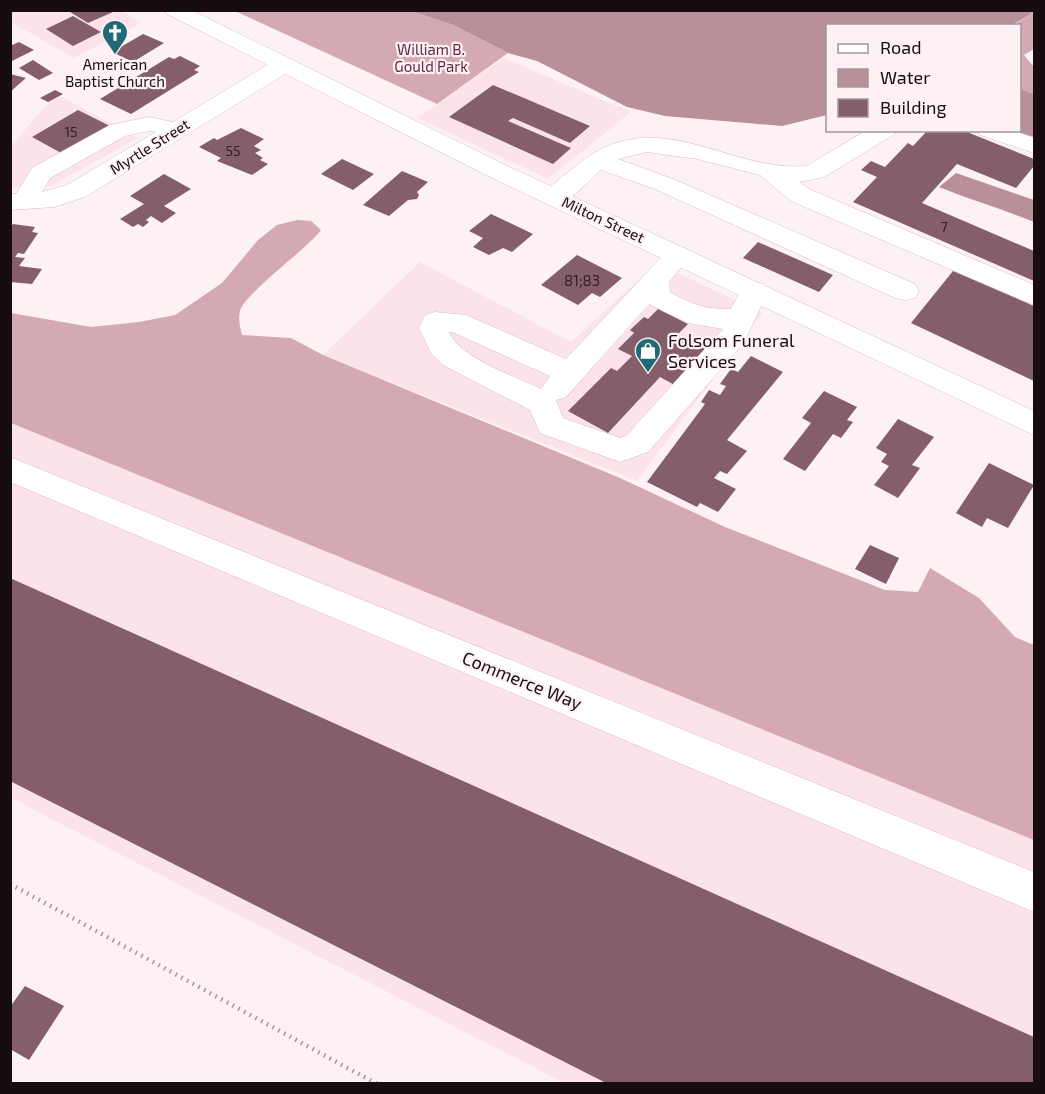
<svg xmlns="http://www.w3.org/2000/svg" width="1045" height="1094" font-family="'Exo 2',sans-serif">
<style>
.built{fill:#fbe3e9}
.forest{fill:#d4a9b4}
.water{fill:#b9909a}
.building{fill:#845e68}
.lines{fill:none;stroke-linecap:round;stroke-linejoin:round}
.minor-casing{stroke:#d9bcc3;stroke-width:1}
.major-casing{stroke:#d9bcc3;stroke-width:1}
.path{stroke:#a19699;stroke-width:4.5;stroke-dasharray:1.5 5;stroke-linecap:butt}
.minor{fill:#fff;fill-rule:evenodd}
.major{fill:#fff;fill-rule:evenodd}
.labels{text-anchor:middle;stroke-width:4.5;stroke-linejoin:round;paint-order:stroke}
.far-number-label{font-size:14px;fill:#322126}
.far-park-label{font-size:15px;fill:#612a3c;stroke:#fdf1f4}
.far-poi-label{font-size:15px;fill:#170d10;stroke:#fdf1f4}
.far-street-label{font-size:15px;fill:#170d10;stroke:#fdf1f4}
.number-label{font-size:15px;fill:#322126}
.poi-label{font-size:18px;fill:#170d10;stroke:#fdf1f4;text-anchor:start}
.street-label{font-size:18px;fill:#170d10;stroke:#fdf1f4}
</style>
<rect width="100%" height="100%" fill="#fdf1f4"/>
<!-- built -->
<path class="built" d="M 120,10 L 141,23 L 74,58 L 11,22 L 11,11 Z
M 503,58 L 631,112 L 548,179 L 417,118 Z
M 56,94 L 138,138 L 51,186 L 11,188 L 11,146 Z
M 420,262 L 571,342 L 657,263 L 762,313 L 637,481 L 323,355 Z
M 10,422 L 1034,838 L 1034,1083 L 564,1083 L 11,798 Z"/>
<!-- forest -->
<path class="forest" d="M 235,11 L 411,11 L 453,25 L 508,53 L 437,104 Z
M 1029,11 L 1034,11 L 1034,49 L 1024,55 L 1034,67 L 1034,94 L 1020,89 L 1020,26 L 1012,26 L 1031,14 Z
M 297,220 L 311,221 L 321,230 C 306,250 245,293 240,311 C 238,319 240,327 242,335 L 291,338 L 323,355 L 620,478 L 725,527 L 885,590 L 918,592 L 930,568 L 979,598 L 1015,637 L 1034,645 L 1034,840 L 11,423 L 11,313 L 91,327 L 139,322 L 175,315 L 222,283 L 258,240 L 277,225 Z"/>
<!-- water -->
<path class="water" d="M 1029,10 L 1031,14 L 1012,25 L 828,26 L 827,115 L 782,126 L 665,116 L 627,107 L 537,61 L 508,53 L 453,25 L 411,11 Z
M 1020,89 L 1034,94 L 1034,137 L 1013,131 L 1020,130 Z
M 956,173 L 1034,200 L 1034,222 C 1003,209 971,200 939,187 Z"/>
<!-- building -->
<path class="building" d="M 73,10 L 111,10 L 113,12 L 88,23 L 70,12 Z
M 73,16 L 101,32 L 73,46 L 46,29 Z
M 143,34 L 164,43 L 133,62 L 112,52 Z
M 19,42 L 34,50 L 10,62 L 10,46 Z
M 180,56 L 200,66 L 194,70 L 199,72 L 131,114 L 100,99 L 169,57 L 174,59 Z
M 33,60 L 53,73 L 39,80 L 19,68 Z
M 10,74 L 26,78 L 10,92 Z
M 493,85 L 590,126 L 570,143 L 513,118 L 508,121 L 571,148 L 553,164 L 449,117 Z
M 55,90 L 63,94 L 48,102 L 40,98 Z
M 78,110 L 110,126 L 63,154 L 32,137 Z
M 241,128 L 264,139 L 254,146 L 261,150 L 255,153 L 263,158 L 260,160 L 268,164 L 252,175 L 217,161 L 221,158 L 199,147 L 214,138 L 217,140 Z
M 928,130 L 962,130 L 1034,159 L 1034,166 L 1016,188 L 957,164 L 922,203 L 1034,251 L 1034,281 L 853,202 L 877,177 L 861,170 L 871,161 L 885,167 L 908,143 L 913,146 Z
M 342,159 L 374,174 L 353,190 L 321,174 Z
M 402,171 L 428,182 L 417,192 L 419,195 L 417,199 L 408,200 L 389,216 L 363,205 Z
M 164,174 L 191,189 L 164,206 L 176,213 L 162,223 L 151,216 L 146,220 L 149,222 L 143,227 L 138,224 L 133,227 L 120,219 L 144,204 L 130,196 Z
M 491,214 L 533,234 L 512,252 L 503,248 L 489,255 L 473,247 L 483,238 L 469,231 Z
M 13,224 L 35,227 L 32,232 L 38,233 L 24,254 L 18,253 L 15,257 L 25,258 L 19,266 L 42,269 L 32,284 L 10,282 L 10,228 Z
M 758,242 L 833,275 L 819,292 L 743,258 Z
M 577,255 L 622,278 L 600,297 L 592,293 L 578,305 L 541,285 Z
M 953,271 L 1034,306 L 1034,381 L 911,323 Z
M 658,309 L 688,324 L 677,335 L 712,352 L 680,388 L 660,377 L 608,433 L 568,411 L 611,368 L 617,371 L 632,356 L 618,349 L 634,333 L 630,330 L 644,317 L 648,319 Z
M 751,356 L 783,372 L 727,440 L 747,451 L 727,474 L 720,471 L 714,478 L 736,489 L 718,512 L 700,503 L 697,507 L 647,482 L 705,404 L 701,402 L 709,390 L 720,395 L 726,386 L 720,384 L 731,369 L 738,372 Z
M 824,391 L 857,407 L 847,420 L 853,422 L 841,438 L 833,434 L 805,471 L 783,459 L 811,423 L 802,418 Z
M 898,419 L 934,437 L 912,465 L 920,468 L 898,498 L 874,485 L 889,466 L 881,462 L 887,454 L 876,448 Z
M 989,463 L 1034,485 L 1008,528 L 987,518 L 982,527 L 956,513 Z
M 870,545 L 899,558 L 886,584 L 855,569 Z
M 10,578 L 1034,1037 L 1034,1084 L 608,1084 L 10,781 Z
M 25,986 L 64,1006 L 29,1060 L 10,1049 L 10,1007 Z"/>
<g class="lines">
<defs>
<path id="minor" d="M 282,59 L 290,61 L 293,66 L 290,71 L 85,197 L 54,207 L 10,210 L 10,194 L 16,194 L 32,168 L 110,125 L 149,117 L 173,122 L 274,61 ZM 149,131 L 156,132 L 67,185 L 42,192 L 50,178 L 125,136 Z
M 867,130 L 897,130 L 893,135 L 824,177 L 799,182 L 809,189 L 1034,285 L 1034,305 L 791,201 L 760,175 L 697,159 L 647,152 L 618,159 L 673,179 L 915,284 L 919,291 L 915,298 L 905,300 L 895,298 L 655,189 L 601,170 C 585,183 569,208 546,203 L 542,197 C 550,185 565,175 576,166 C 656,99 726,173 807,166 Z
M 976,130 L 1012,130 L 1034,138 L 1034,153 L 980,135 Z
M 678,246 L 687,249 L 691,255 L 669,282 L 670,292 C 690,304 708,310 731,309 L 744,284 L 754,282 L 764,284 L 768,291 L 744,343 L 648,452 L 620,462 L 540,433 L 530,410 L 443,365 L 431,353 L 419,328 L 425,315 L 435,312 L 466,315 L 566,359 L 669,249 ZM 649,304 L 688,323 L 723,329 L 626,436 L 620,438 L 563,418 L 556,400 L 566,397 ZM 449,332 L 452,332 L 550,376 L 541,389 C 515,376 461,359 449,332 Z
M 10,457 L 1034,872 L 1034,912 L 10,482 Z"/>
<path id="major" d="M 164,10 L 191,10 L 503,164 L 1034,411 L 1034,435 L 486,175 L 167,14 Z"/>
</defs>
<!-- minor casing -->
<use href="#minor" class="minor-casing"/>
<!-- major casing -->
<use href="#major" class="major-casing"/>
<!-- path -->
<path class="path" d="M 10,884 L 377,1084"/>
<!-- minor -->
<use href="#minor" class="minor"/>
<!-- major -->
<use href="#major" class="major"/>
</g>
<!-- icons -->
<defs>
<symbol id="church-pin" viewBox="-11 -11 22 30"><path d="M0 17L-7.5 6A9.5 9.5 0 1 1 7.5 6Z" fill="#216976" stroke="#fdf1f4"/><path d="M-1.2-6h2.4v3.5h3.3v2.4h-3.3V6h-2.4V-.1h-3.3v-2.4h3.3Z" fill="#fff"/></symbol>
<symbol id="shop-pin" viewBox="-11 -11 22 30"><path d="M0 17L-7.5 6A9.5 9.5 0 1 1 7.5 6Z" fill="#216976" stroke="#fdf1f4"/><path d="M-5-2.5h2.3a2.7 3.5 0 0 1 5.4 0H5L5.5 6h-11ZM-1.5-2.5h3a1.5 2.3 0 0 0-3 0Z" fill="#fff"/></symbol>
</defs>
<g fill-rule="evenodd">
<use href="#church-pin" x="100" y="18" width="30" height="40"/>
<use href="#shop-pin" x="633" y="336" width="30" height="40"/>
</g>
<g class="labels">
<!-- far-number labels -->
<g class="far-number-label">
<text x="71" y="137">15</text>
<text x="233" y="156">55</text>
<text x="944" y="232">7</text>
</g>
<!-- far-park labels -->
<g class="far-park-label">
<text x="431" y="55">William B.<tspan x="431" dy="17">Gould Park</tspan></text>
</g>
<!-- far-poi labels -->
<g class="far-poi-label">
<text x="115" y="70">American<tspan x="115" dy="17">Baptist Church</tspan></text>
</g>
<!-- far-street labels -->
<g class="far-street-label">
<text transform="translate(150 147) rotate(-32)" y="5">Myrtle Street</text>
<text transform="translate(603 220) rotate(25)" y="5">Milton Street</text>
</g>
<!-- number labels -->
<g class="number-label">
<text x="582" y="286">81;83</text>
</g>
<!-- poi labels -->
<g class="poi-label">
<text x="668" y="347">Folsom Funeral<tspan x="668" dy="21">Services</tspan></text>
</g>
<!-- street labels -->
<g class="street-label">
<text transform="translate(522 681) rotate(22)" y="6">Commerce Way</text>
</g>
</g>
<!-- border -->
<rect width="1045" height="1094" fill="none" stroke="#170d10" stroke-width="24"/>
<!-- legend -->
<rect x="826" y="24" width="195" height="108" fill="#fdf1f4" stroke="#a19699" stroke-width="1.5"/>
<rect x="838" y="44" width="30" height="9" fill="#ffffff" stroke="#a19699" stroke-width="1.5"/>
<text x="880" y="54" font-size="18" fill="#170d10">Road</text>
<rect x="838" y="69" width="30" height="18" fill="#b9909a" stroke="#a19699" stroke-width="1.5"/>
<text x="880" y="84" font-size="18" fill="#170d10">Water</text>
<rect x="838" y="99" width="30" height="18" fill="#845e68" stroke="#a19699" stroke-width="1.5"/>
<text x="880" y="114" font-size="18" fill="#170d10">Building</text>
</svg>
